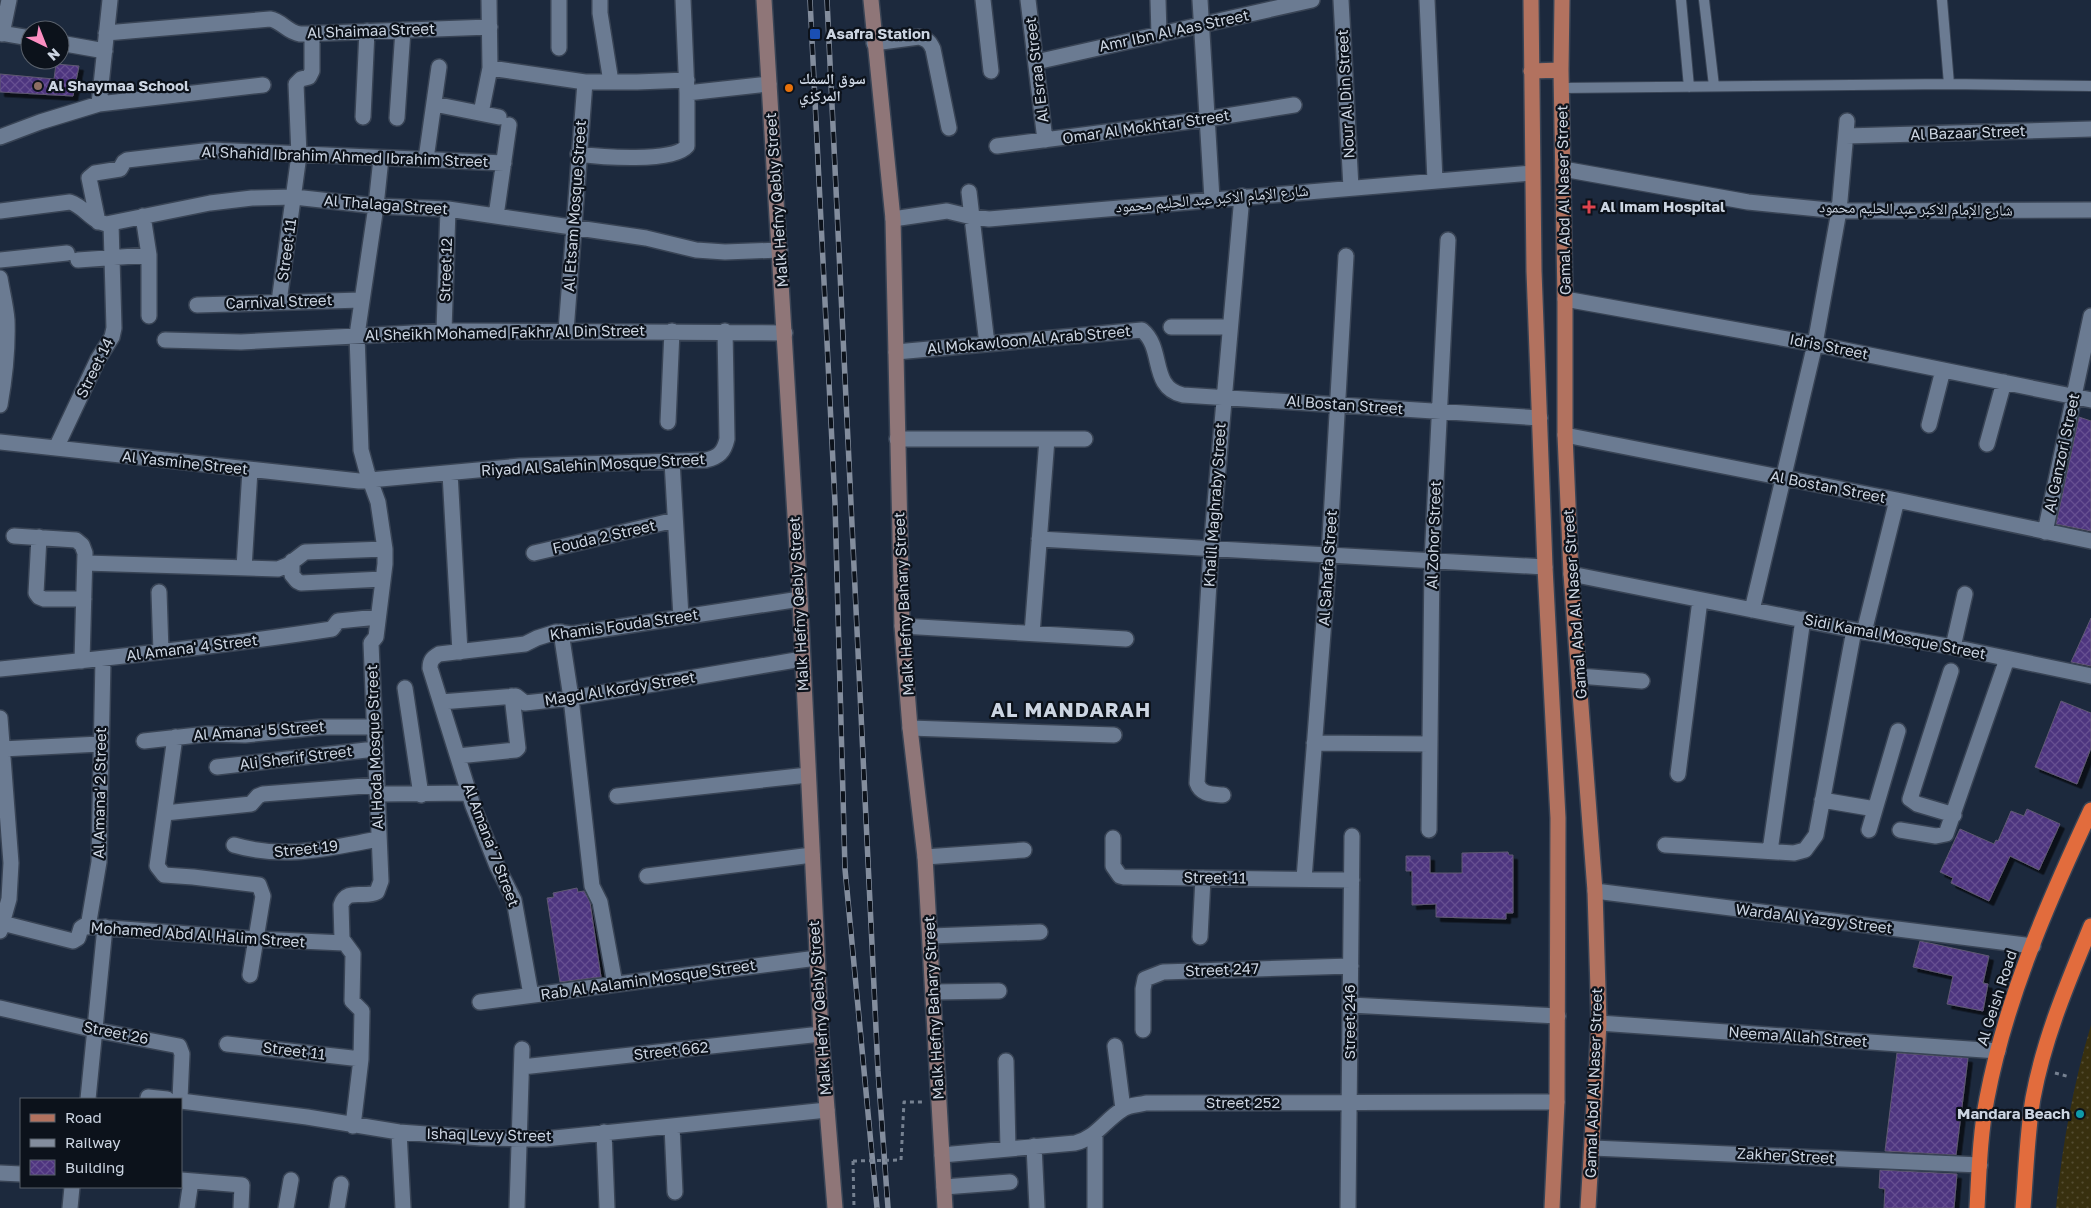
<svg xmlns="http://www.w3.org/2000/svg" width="2091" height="1208" font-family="'Golos Text','Noto Naskh Arabic',sans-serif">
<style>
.sand{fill:url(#sand-dots)}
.building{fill:url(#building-cross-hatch);stroke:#5f5972;filter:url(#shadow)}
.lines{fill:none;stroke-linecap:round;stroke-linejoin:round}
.lane-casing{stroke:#394455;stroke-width:12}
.street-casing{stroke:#394455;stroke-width:18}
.secondary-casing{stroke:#394455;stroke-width:18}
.primary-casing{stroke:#394455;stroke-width:18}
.highway-casing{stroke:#394455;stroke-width:18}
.path{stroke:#768191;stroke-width:3;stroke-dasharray:4 4;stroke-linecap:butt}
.lane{stroke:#6b7b92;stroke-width:10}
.street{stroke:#6b7b92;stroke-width:15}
.secondary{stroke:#8f7678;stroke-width:15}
.primary{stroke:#b2725f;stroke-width:15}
.highway{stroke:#e26c3d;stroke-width:15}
.rail-casing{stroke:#838d9d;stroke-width:5.5}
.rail{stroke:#0c121b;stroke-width:4;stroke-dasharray:11;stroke-linecap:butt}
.path-bridge{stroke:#768191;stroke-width:3;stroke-dasharray:4 4;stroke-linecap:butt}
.transit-dot{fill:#1a4fb4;stroke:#0c121b;stroke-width:2}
.education-dot{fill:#8d6e63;stroke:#0c121b;stroke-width:2}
.food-dot{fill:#e8710a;stroke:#0c121b;stroke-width:2}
.health-dot{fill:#e0444e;stroke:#0c121b;stroke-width:2}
.culture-dot{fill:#0f9aa8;stroke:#0c121b;stroke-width:2}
.labels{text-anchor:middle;stroke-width:4.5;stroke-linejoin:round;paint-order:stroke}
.street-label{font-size:15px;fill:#ccd5e2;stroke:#0c121b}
.poi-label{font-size:15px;font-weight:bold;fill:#ccd5e2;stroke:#0c121b;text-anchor:start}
.district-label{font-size:20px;font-weight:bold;letter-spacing:1px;fill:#ccd5e2;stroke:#0c121b}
</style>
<defs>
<pattern id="sand-dots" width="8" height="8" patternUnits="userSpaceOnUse" patternTransform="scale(1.25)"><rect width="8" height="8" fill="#38300f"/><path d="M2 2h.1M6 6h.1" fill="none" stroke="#544d32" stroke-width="1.8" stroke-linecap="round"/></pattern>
<pattern id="building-cross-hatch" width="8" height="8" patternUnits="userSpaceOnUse" patternTransform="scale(1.25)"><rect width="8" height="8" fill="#4e347f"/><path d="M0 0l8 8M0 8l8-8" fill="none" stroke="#665091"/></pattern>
<filter id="shadow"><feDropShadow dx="4.5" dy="4.5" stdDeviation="0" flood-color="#0009"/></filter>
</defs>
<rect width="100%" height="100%" fill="#1c293d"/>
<!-- sand -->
<path class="sand" d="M 2091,1025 L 2091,1208 L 2056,1208 C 2062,1146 2073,1085 2091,1025 Z"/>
<!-- building -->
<path class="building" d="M 56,64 L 79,66 L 73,96 L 0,92 L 0,74 L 54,79 Z
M 2079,417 L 2091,421 L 2091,531 L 2056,524 Z
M 2091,618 L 2091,666 L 2071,662 Z
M 2061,701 L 2091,713 L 2091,748 L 2077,784 L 2035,767 Z
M 2027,809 L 2060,824 L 2039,870 L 2010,856 L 1989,901 L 1951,883 L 1953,878 L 1940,872 L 1960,829 L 1994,844 L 1996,840 L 1998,841 L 2011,811 L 2024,816 Z
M 1508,852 L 1509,855 L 1513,855 L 1513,913 L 1506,913 L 1506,919 L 1436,917 L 1436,904 L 1412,905 L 1412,871 L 1406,871 L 1406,856 L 1430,856 L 1430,873 L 1462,873 L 1462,853 Z
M 577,888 L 578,892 L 584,891 L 590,902 L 601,977 L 560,982 L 547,898 L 554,897 L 553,893 Z
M 1920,941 L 1989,956 L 1983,983 L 1988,984 L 1983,1011 L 1947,1004 L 1953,976 L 1913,967 Z
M 1897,1053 L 1968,1058 L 1956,1155 L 1885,1151 Z
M 1880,1170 L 1957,1174 L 1954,1208 L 1884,1208 L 1885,1189 L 1879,1188 Z"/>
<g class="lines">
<defs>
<path id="lane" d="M 1681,0 L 1689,87
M 1704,0 L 1714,86
M 1942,0 L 1949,84
M 1561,88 L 1949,84 L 2091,86"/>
<path id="street" d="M 600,0 L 600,13 L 611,82
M 983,0 L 991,71
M 1028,0 L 1045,140
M 1158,0 L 1159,35
M 1200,0 L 1212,199
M 1341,0 L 1351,188
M 1427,0 L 1435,181
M 0,33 L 30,38
M 106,33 L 270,19 C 282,21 287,32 300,34 L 490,27
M 2,34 L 9,0
M 60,43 L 105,51
M 874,43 L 919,37 C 927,39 930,42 933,49 L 949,128
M 559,48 L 559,0
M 1036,62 L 1312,0
M 490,68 L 585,82 L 637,82 L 687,80
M 687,93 L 769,84
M 99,104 L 110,0
M 434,104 L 499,117
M 481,113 L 490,68 L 489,0
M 363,117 L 367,31
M 397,118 L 403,30
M 1846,136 L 2091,129
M 0,137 L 40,122 L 99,104 L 263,85
M 997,146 L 1207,119 L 1294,105
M 578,154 C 600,157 673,163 687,146 L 687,93 L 683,0
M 426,159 L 439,67
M 1563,169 L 1748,202 L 1839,211 L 2091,210
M 969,192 L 987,344
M 0,211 L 70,202 C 85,207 91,221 106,224 L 210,203 L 252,198 L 294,197 L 376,206 L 448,209 L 646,238 L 696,250 L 725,252 L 780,250
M 143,216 L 149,255 L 149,316
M 496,216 L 509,125
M 893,219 L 947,211 L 972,217 L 989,219 L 1532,173
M 98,222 L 89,178 L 95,173 L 120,169 L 124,162 L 127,160 L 212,150 L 504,163
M 0,260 L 67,253
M 78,260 L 149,255
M 0,278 C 2,291 6,306 7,320 C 8,348 5,377 0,405
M 1565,299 L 1815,344 L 2091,400
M 279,302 L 299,155 L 296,84 L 301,79 L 309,77 L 312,71 L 312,33
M 197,305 L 361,300
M 1171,327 L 1230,327
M 444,331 L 448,209
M 566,331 L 585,82
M 165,340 L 241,342 L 452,331 L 785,333
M 896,352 L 1142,330 C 1165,349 1149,387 1183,395 L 1540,418
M 668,422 L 672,331
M 1929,425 L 1943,370
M 1565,435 L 1897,500 L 2091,541
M 897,439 L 1085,439
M 0,442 L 359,481 L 520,466 L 706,460 C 719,457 724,452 727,439 L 725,331
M 1987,444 L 2004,382
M 56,448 L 98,359 L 112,337 L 114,328 L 111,223
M 672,461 L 681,617
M 450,473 L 460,652
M 2045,532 L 2091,316
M 14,536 L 76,540 L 82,545 L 85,553 L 82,661
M 39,537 L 36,593 L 39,597 L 44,599 L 84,599
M 1039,539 L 1545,567
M 534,553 L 675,520
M 292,561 L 292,575 L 297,581 L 301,583 L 383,579
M 85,563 L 278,569 L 288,565 L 305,552 L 385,549
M 244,568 L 250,470
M 1571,574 L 1864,632 L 1953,647 L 2091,676
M 159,592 L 161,652
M 1752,610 L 1815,344 L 1839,211 L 1847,121
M 902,626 L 1126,639
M 561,632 L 571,698 L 592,886 L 600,902 L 615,984
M 1864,632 L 1897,500
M 1032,634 L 1047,439
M 1953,647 L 1965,594
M 0,669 C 111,658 222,646 332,629 L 338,621 L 378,617
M 1951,671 L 1910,799 L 1917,804 L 1954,815
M 1579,676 L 1642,681
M 405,688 L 421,795
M 441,702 L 516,696 L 525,703 L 571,698 L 802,659
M 0,718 L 11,863 L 9,899 L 0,931
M 910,728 L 1114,735
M 175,737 L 157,866 L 164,875 L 193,877 L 259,885 L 263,896 L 250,975
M 144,741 L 207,734 L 245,735 L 322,727 L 374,727
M 1314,743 L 1430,744
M 2,749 L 100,744
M 458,756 L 516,750 L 518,748 L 512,696
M 217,767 L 375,749
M 1678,774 L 1700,600
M 377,794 L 470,793
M 1223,795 C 1212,794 1201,795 1197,783 L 1211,549 L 1242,196
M 617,796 L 808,775
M 1822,800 L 1875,809
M 165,813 L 251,804 L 258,796 L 263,794 L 377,785
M 1429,830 L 1432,561 L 1448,240
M 1869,830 L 1898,731
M 1900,830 L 1936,836 L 1946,834 L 2007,659
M 1113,838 L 1113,866 L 1120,876 L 1124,877 L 1352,880
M 234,845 C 285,860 328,848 379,839
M 1665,845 L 1794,853 L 1805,850 L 1816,835 L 1854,630
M 1770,851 L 1803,619
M 925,857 L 1024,850
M 647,876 L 812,855
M 1304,879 L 1329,555 L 1346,256
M 1595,891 L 2033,946
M 2,923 L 73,941 L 78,938 L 81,928 L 84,926 L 256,939 L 344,943
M 88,927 L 99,862 L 103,659
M 931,936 L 1040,932
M 1200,937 L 1203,878
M 934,992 L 999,991
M 531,995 L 514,900 L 497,866 L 473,806 L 430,668 C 430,661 432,658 439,654 L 525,644 L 537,638 L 556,632 L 572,634 L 800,599
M 480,1002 L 817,958
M 1350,1005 L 1558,1016
M 0,1008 L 95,1030 L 179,1046 L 182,1054 L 180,1099
M 1599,1023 L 1998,1051
M 1143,1030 L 1143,989 L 1145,979 L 1163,972 L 1351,966
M 227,1044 L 361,1059
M 1115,1046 L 1123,1109
M 1006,1061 L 1008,1149
M 522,1067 L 821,1034
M 148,1097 L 167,1099
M 88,1099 L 105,927
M 181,1101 L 307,1117 L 399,1132 L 482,1138 L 545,1139 L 827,1110
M 353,1126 L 361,1059 L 362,1011 L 352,1001 L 353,954 L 342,939 L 341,905 C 347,887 364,899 377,892 L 381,881 L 371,643 L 376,637 L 385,564 L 385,549 L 378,502 L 367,472 L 361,450 L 357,335 L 376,206 L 381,158
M 672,1126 L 675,1192
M 399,1132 L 403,1208
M 604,1132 L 607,1208
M 1095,1134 L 1095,1208
M 1034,1146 L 1037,1208
M 1593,1148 L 1980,1165
M 942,1155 L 1075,1143 C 1096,1138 1105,1120 1123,1109 C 1129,1105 1138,1105 1146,1103 L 1557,1102
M 0,1173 L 21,1174
M 181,1180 L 242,1185 L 241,1208
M 944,1187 L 1010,1182
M 70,1208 L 72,1187
M 187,1208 L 191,1181
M 286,1208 L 291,1180
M 337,1208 L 341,1184
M 517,1208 L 522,1049
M 1348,1208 L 1352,836"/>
<path id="secondary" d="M 764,0 L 800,599 L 821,1034 L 835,1208
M 871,0 L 893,219 L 902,626 L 910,728 L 925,857 L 945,1208"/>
<path id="primary" d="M 1531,0 L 1534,271 L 1545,567 L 1558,818 L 1557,1102 L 1552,1208
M 1562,0 L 1561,70 L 1565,299 L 1565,435 L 1571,574 L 1595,891 L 1599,1023 L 1588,1208
M 1531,71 L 1561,70"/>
<path id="highway" d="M 1977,1208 C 1979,1172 1980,1134 1987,1098 C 2006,998 2048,902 2091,810
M 2023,1208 C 2026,1172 2027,1134 2033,1098 C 2044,1038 2068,982 2091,926"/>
</defs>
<!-- lane casing -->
<use href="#lane" class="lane-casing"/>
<!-- street casing -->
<use href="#street" class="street-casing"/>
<!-- secondary casing -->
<use href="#secondary" class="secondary-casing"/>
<!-- primary casing -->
<use href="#primary" class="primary-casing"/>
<!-- highway casing -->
<use href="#highway" class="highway-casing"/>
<!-- path -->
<path class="path" d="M 2055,1073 L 2070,1077
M 901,1160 L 904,1102 L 924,1102
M 853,1161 L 854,1208"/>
<!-- lane -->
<use href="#lane" class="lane"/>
<!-- street -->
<use href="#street" class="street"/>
<!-- secondary -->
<use href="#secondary" class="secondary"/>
<!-- primary -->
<use href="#primary" class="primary"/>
<!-- highway -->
<use href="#highway" class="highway"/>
<defs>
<path id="rail" d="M 810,0 L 835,503 L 845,869 L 877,1208
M 827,0 L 878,1071 L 888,1208"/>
</defs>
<!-- rail casing -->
<use href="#rail" class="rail-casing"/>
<!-- rail -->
<use href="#rail" class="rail"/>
<!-- path-bridge -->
<path class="path-bridge" d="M 853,1161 L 901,1160"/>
</g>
<!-- markers -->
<rect class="transit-dot" x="809" y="28" width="12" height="12" rx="2.5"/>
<circle class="education-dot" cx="38" cy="86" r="5"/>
<circle class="food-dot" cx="789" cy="88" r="5"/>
<path class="health-dot" d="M1586.5 199.5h5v5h5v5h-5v5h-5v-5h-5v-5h5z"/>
<circle class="culture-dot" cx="2080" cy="1114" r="5"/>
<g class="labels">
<!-- street labels -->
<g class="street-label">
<text transform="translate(371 31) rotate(-2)" y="5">Al Shaimaa Street</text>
<text transform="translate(1174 31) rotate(-12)" y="5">Amr Ibn Al Aas Street</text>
<text transform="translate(1037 70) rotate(-97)" y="5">Al Esraa Street</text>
<text transform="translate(1346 94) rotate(-93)" y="5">Nour Al Din Street</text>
<text transform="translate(1146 127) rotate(-8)" y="5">Omar Al Mokhtar Street</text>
<text transform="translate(1968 133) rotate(-2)" y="5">Al Bazaar Street</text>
<text transform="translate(345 157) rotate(2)" y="5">Al Shahid Ibrahim Ahmed Ibrahim Street</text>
<text transform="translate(1212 199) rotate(-5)" y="5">شارع الإمام الاكبر عبد الحليم محمود</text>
<text transform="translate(777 200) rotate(-94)" y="5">Malk Hefny Qebly Street</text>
<text transform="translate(1564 200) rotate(-91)" y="5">Gamal Abd Al Naser Street</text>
<text transform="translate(386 205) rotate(4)" y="5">Al Thalaga Street</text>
<text transform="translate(575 206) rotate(-86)" y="5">Al Etsam Mosque Street</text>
<text transform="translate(1916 209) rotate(1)" y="5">شارع الإمام الاكبر عبد الحليم محمود</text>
<text transform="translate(287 250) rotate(-82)" y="5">Street 11</text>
<text transform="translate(446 270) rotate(-88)" y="5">Street 12</text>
<text transform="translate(279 302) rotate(-2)" y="5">Carnival Street</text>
<text transform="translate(505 333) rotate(-1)" y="5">Al Sheikh Mohamed Fakhr Al Din Street</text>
<text transform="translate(1029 340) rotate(-5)" y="5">Al Mokawloon Al Arab Street</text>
<text transform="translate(1829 347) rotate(11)" y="5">Idris Street</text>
<text transform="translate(95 368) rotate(-64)" y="5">Street 14</text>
<text transform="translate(1345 405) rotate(4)" y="5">Al Bostan Street</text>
<text transform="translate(2062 453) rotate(-78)" y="5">Al Ganzori Street</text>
<text transform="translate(185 463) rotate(6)" y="5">Al Yasmine Street</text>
<text transform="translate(593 465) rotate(-3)" y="5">Riyad Al Salehin Mosque Street</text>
<text transform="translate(1828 487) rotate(11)" y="5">Al Bostan Street</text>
<text transform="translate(1215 505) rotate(-86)" y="5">Khalil Maghraby Street</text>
<text transform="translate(1434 535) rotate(-88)" y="5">Al Zohor Street</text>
<text transform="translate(604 537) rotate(-13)" y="5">Fouda 2 Street</text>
<text transform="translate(1328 568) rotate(-86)" y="5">Al Sahafa Street</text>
<text transform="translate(799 604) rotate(-93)" y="5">Malk Hefny Qebly Street</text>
<text transform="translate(904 604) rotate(-93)" y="5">Malk Hefny Bahary Street</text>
<text transform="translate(1575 604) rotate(-94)" y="5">Gamal Abd Al Naser Street</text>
<text transform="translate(624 625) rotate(-8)" y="5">Khamis Fouda Street</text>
<text transform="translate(1895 637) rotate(11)" y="5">Sidi Kamal Mosque Street</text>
<text transform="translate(192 648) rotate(-7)" y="5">Al Amana' 4 Street</text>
<text transform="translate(620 689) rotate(-9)" y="5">Magd Al Kordy Street</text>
<text transform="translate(259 731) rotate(-4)" y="5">Al Amana' 5 Street</text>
<text transform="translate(375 747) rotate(-92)" y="5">Al Hoda Mosque Street</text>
<text transform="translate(296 758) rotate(-7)" y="5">Ali Sherif Street</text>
<text transform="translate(100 793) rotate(-89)" y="5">Al Amana' 2 Street</text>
<text transform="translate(491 845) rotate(69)" y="5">Al Amana' 7 Street</text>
<text transform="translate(306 849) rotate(-6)" y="5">Street 19</text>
<text transform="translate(1215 878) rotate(1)" y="5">Street 11</text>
<text transform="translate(1814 919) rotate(7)" y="5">Warda Al Yazgy Street</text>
<text transform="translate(198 935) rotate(4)" y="5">Mohamed Abd Al Halim Street</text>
<text transform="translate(1222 970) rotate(-2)" y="5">Street 247</text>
<text transform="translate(648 980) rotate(-8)" y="5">Rab Al Aalamin Mosque Street</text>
<text transform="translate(1997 998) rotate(-72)" y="5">Al Geish Road</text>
<text transform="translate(820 1008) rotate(-94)" y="5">Malk Hefny Qebly Street</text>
<text transform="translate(934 1008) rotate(-93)" y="5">Malk Hefny Bahary Street</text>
<text transform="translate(1350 1022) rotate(-90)" y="5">Street 246</text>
<text transform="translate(116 1033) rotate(11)" y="5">Street 26</text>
<text transform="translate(1798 1037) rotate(4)" y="5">Neema Allah Street</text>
<text transform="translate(294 1051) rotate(7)" y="5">Street 11</text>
<text transform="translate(671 1051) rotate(-6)" y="5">Street 662</text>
<text transform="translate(1594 1083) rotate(-88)" y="5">Gamal Abd Al Naser Street</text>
<text x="1243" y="1108">Street 252</text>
<text transform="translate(489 1135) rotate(1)" y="5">Ishaq Levy Street</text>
<text transform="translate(1786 1156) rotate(3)" y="5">Zakher Street</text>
</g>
<!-- poi labels -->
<g class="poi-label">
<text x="826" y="39">Asafra Station</text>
<text x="799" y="84">سوق السمك<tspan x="799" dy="17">المركزي</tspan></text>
<text x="48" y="91">Al Shaymaa School</text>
<text x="1600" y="212">Al Imam Hospital</text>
<text x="2070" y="1119" text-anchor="end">Mandara Beach</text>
</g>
<!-- district labels -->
<g class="district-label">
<text x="1071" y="717">AL MANDARAH</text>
</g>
</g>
<!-- legend -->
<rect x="20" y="1098" width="162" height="90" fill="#0c121b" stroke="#59606b"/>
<rect x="30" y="1114" width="25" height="8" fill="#b2725f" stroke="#59606b"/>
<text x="65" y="1123" font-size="15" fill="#ccd5e2">Road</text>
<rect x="30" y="1139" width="25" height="8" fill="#838d9d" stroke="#59606b"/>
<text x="65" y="1148" font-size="15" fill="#ccd5e2">Railway</text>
<rect x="30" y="1160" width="25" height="15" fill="url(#building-cross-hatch)" stroke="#59606b"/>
<text x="65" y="1173" font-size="15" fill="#ccd5e2">Building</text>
<!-- north arrow -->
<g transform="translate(45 45) rotate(137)"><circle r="24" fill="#0c121b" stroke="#59606b"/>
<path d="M0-4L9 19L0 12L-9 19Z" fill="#fc8fc2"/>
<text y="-8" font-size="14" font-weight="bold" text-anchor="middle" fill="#ccd5e2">N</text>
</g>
</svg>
